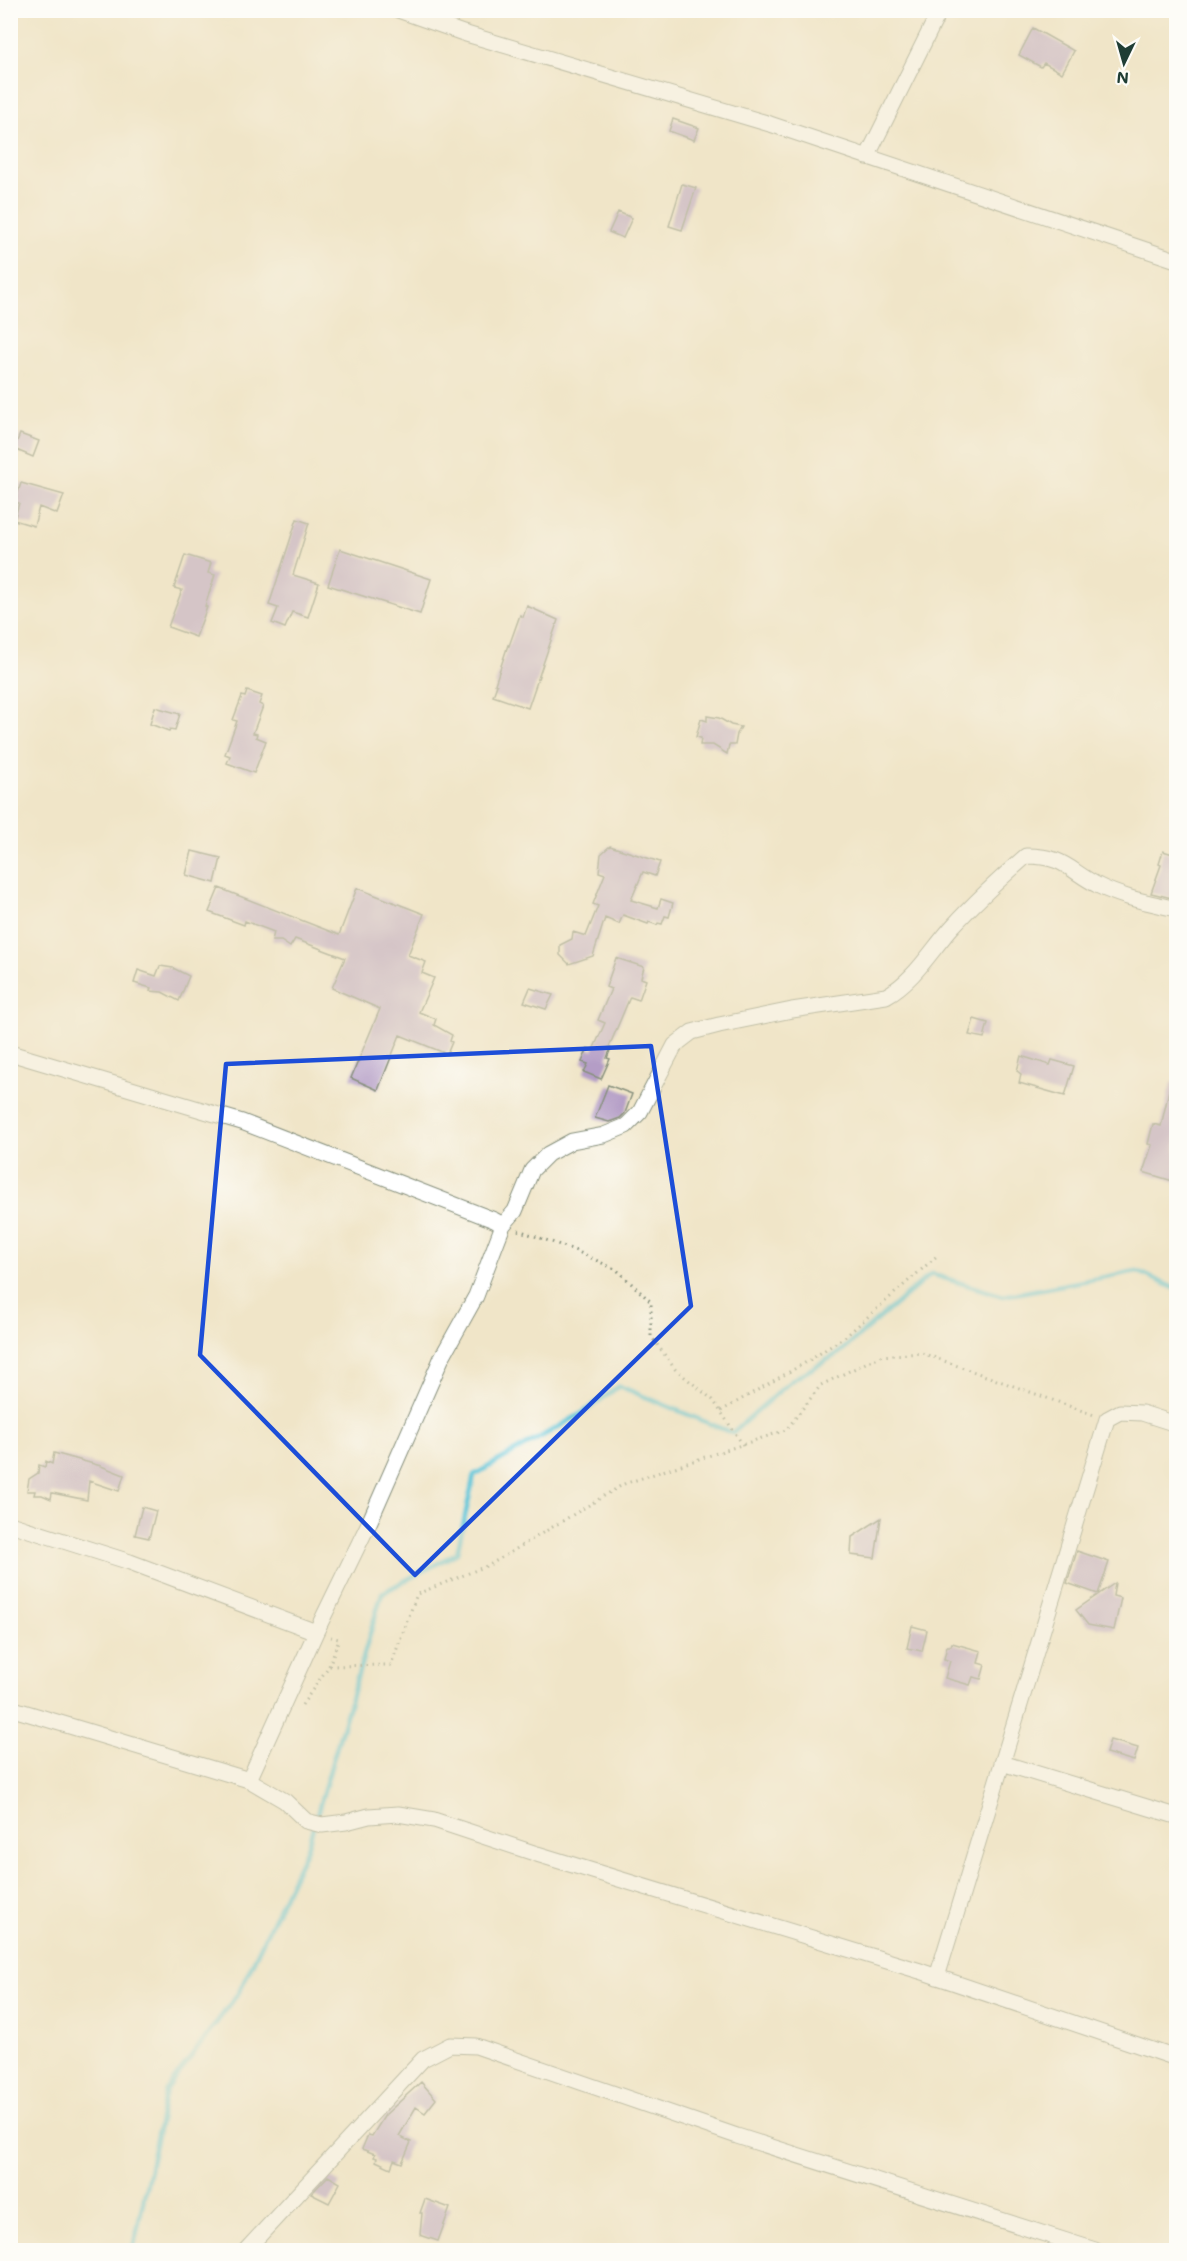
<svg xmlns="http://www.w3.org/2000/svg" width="1187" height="2261" font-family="Mali,sans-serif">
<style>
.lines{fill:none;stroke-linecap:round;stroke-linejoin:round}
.stream{stroke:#59c2d5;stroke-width:5}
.building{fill:#b49dc6}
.minor-casing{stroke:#88917e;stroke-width:17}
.path{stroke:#88917e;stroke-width:3;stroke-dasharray:1.5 4.5;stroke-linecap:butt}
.minor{stroke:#fff;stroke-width:15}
.marked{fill:none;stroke:#1d4ed8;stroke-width:4.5;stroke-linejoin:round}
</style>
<rect width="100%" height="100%" fill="#fdfcf7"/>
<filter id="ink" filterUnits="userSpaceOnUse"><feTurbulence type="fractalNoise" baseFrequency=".0167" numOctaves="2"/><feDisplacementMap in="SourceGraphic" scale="12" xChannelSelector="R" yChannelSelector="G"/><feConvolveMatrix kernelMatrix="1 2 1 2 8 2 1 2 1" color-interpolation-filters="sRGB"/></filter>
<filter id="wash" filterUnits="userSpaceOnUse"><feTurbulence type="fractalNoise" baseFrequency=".008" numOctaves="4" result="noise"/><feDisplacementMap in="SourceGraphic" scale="24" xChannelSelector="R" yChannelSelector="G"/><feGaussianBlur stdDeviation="1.35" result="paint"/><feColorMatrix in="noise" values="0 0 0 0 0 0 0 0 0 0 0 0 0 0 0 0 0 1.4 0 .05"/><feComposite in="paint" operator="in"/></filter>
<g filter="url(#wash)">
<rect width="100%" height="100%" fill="#f0e5c8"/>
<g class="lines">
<!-- stream -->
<path class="stream" d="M 133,2250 L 166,2091 L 239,1992 L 307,1848 L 382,1593 L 457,1553 L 474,1475 L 586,1411 L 619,1386 L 732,1433 L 792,1380 L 839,1353 L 931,1274 L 1003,1296 L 1137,1271 L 1176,1289"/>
</g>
<g id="blocks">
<!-- building -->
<path class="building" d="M 1033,28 L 1074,51 L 1062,73 L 1044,63 L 1041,67 L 1019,55 Z
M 673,119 L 699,128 L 694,140 L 669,131 Z
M 682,184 L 696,188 L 682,230 L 669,226 Z
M 618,212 L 632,218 L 623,238 L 609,232 Z
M 20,434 L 39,441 L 33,457 L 14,449 Z
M 21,483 L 64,495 L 57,514 L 39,507 L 34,526 L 14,520 L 19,503 L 15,502 Z
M 297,519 L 309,523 L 293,575 L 319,583 L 308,617 L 292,612 L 285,628 L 272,623 L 278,608 L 269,605 Z
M 340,549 L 431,579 L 420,614 L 328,585 Z
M 185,555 L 211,563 L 208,573 L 215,575 L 205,606 L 207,607 L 196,637 L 168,627 L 182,590 L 174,588 Z
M 527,606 L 558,620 L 528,708 L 493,696 L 497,685 L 495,684 L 508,645 L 509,646 L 520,615 L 523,617 Z
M 247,691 L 262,696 L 259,704 L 263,706 L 253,733 L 257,734 L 256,737 L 266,741 L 254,773 L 227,763 L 230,756 L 225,754 L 237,721 L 233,720 L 242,696 L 245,697 Z
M 155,707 L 180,714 L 175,730 L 170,729 L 169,731 L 150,724 Z
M 707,716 L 719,718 L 731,725 L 741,727 L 737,734 L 735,745 L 729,745 L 727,754 L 713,745 L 700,745 L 701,738 L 696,737 L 701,719 L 707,721 Z
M 610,846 L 660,862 L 655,876 L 643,872 L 631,900 L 658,908 L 661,899 L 673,903 L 669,917 L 665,916 L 662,924 L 658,923 L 657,925 L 649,922 L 648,924 L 623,915 L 619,924 L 605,918 L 593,956 L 569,964 L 560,955 L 560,945 L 572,939 L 573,932 L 586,936 L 598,906 L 593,904 L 605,874 L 599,872 L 601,854 Z
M 192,851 L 221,858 L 215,883 L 186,875 Z
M 1163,851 L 1176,855 L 1176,899 L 1151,893 L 1161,865 L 1159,864 Z
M 219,888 L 339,935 L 357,888 L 424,914 L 408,955 L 426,962 L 422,973 L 434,978 L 419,1012 L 436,1019 L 434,1025 L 452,1035 L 450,1041 L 452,1042 L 447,1054 L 400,1035 L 378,1090 L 351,1078 L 380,1009 L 332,988 L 345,958 L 295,939 L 290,947 L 281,941 L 272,941 L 274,932 L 245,921 L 244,925 L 209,912 Z
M 616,958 L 644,967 L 641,978 L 646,980 L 639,1000 L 630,997 L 609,1047 L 611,1048 L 607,1058 L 610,1059 L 601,1079 L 584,1072 L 588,1064 L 582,1062 L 588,1048 L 593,1050 L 605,1023 L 598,1020 L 611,989 L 606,987 Z
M 160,966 L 173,968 L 189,976 L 179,1001 L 162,992 L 150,991 L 151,988 L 134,983 L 138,970 L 156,976 Z
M 530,988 L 553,995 L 546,1009 L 524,1002 Z
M 974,1019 L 988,1023 L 984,1038 L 969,1035 Z
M 1021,1056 L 1050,1065 L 1052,1060 L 1074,1066 L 1065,1096 L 1019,1083 L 1021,1074 L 1017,1071 Z
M 1171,1082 L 1176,1083 L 1176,1182 L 1143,1172 L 1152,1145 L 1148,1144 L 1153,1124 L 1161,1126 Z
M 608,1085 L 632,1094 L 625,1113 L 620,1118 L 609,1122 L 595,1118 Z
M 54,1453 L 101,1466 L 124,1475 L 119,1491 L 89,1481 L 87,1500 L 52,1493 L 51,1499 L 42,1495 L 34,1495 L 35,1491 L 27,1491 L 29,1479 L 38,1473 L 39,1465 L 45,1467 L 46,1461 L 52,1464 Z
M 142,1507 L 156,1511 L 149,1538 L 135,1535 Z
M 881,1518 L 875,1558 L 851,1555 L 852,1537 Z
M 1077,1551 L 1109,1562 L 1098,1594 L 1067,1583 Z
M 1115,1583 L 1113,1596 L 1121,1598 L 1114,1630 L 1088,1625 L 1076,1610 Z
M 912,1626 L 927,1630 L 922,1651 L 907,1648 Z
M 952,1643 L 981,1651 L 978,1663 L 985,1665 L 981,1679 L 973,1677 L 970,1685 L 945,1678 L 950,1661 L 944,1659 L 947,1646 L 951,1646 Z
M 1110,1740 L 1138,1748 L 1134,1761 L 1106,1753 Z
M 421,2082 L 436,2099 L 425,2113 L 416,2107 L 399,2136 L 411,2142 L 402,2163 L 394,2160 L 391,2168 L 376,2161 L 377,2158 L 374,2157 L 375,2154 L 362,2149 L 368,2135 L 372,2136 L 385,2115 Z
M 328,2176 L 340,2183 L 329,2203 L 311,2194 Z
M 425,2199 L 450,2208 L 438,2241 L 420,2235 L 422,2213 L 420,2213 Z"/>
</g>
</g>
<g filter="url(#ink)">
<use href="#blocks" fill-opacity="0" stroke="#88917e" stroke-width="1.5"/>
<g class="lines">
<defs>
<path id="minor" d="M 398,10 L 463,33 L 770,124 L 1176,260
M 867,157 L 940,10
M 10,1053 L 242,1122 L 494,1220 L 503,1225
M 10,1524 L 130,1562 L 316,1632
M 10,1708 L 249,1780 L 285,1801 L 306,1821 L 322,1825 L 346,1822 L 369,1816 L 398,1814 L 434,1820 L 537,1854 L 920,1971 L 1176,2058
M 1002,1763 L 1176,1816
M 249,1780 L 316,1632 L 369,1523 L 442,1357 L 476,1296 L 503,1225 L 515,1211 L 532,1170 L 548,1154 L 572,1141 L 604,1135 L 626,1126 L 640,1112 L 675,1045 L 692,1032 L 719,1025 L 792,1010 L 886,996 C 915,980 931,950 953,926 C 976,901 1001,878 1026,856 C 1065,856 1068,870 1099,886 C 1123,898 1151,903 1176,909
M 937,1977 L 1107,1419 L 1120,1412 L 1142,1413 L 1176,1424
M 246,2250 L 423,2059 L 450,2045 L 476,2046 L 737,2136 L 1095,2250"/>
</defs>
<!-- minor casing -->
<use href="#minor" class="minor-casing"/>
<!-- path -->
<path class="path" d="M 518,1230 L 574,1250 L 617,1270 L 651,1302 L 651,1336 L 675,1369 L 713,1400 L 743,1445
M 721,1411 L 810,1360 L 846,1336 L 938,1255
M 329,1666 L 339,1639 L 331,1637
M 302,1705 L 329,1666 L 391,1665 L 417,1594 L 491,1564 L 624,1484 L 786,1430 L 821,1385 L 880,1356 L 922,1353 L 1094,1415"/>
<!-- minor -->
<use href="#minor" class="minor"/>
</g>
</g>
<!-- marked area -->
<path d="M0 0H1187V2261H0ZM 651,1046 L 691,1306 L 415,1575 L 200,1355 L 226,1064 Z" fill="#f0e5c8" fill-opacity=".55" fill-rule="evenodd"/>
<path class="marked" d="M 651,1046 L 691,1306 L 415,1575 L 200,1355 L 226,1064 Z"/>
<!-- margin -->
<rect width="1187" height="2261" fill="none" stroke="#fdfcf7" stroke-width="36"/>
<!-- north arrow -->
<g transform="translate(1124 63) rotate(185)" stroke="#fdfcf7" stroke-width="4.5" paint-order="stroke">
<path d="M0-4.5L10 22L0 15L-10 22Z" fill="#1f3d34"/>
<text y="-9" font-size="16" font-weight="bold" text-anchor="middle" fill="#1f3d34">N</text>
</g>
</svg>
